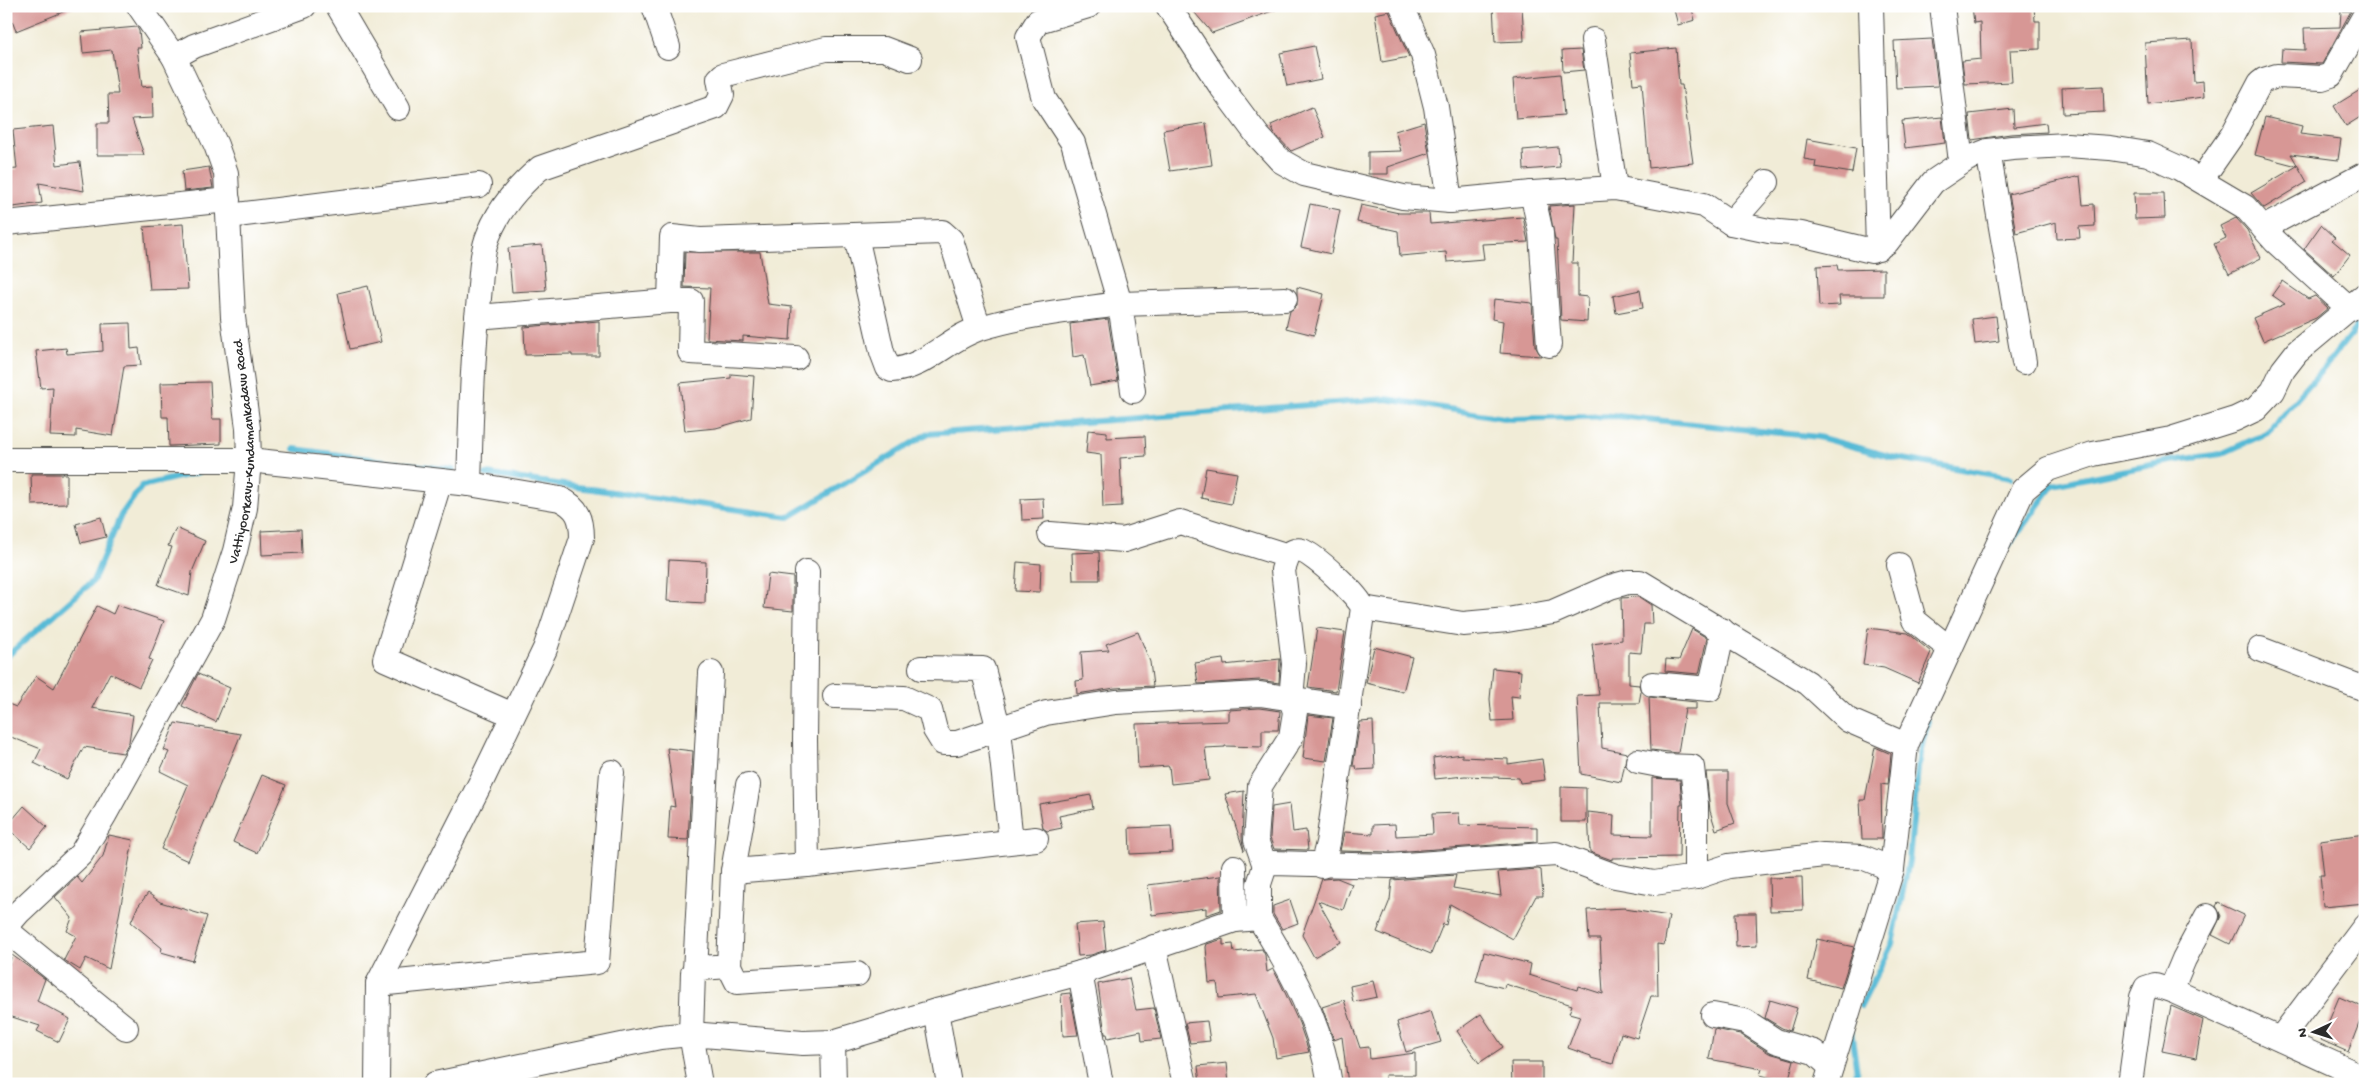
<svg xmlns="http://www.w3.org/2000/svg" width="2371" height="1090" font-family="'Gochi Hand',sans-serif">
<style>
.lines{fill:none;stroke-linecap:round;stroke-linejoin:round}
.stream{stroke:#57bad6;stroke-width:6}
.building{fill:#d79795}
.minor-casing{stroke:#494845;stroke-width:26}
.minor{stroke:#fff;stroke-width:24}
.labels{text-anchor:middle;stroke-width:5;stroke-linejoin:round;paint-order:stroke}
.street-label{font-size:14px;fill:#2b2b2b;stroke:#fff}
</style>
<rect width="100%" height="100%" fill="#fff"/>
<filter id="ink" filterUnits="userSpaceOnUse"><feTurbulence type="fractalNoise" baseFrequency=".02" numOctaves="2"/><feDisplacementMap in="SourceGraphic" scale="10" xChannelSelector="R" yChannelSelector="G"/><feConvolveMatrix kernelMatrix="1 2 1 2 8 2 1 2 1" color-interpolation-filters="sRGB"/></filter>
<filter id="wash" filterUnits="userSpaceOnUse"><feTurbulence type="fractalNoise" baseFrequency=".0096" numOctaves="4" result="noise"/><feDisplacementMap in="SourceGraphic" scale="20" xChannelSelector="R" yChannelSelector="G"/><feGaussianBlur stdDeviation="1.12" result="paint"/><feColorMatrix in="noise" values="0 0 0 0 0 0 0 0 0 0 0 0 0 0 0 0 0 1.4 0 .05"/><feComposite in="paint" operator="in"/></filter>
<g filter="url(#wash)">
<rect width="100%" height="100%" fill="#f1ecd7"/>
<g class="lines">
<!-- stream -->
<path class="stream" d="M 294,449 L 453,470
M 486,474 L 789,517 L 927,434 L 1387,399 L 1510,419 L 1617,416 L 1818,437 L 1892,457 L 2011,478
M 2009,545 L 2053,485 L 2170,461 L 2221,454 L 2267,433 L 2329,362 L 2365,316
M 6,657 L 93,581 L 121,515 L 142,486 L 199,472
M 1861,1006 L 1892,944 L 1909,861 L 1919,758 L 1928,721
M 1849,1084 L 1857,1072 L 1851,1031"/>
</g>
<g id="blocks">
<!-- building -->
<path class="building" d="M 6,6 L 75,6 L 75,7 L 16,31 Z
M 1189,6 L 1280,6 L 1280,8 L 1212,33 Z
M 1493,6 L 1522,6 L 1524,41 L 1495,42 Z
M 1673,6 L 1691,6 L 1695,20 L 1678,25 Z
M 1972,6 L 2034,6 L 2035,21 L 2040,21 L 2040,49 L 2010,50 L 2012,82 L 1965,84 L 1962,61 L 1981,59 L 1980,22 L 1974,23 Z
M 1389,11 L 1409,57 L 1382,62 L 1375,14 Z
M 2341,11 L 2351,11 L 2322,64 L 2281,62 L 2282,49 L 2305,50 L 2304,28 L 2340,27 Z
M 137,27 L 139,31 L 141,48 L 137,48 L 142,87 L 152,86 L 153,118 L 132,119 L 144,155 L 97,155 L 97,123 L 109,123 L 108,94 L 118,94 L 112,50 L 83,53 L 81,32 Z
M 1932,39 L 1938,86 L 1896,88 L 1894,41 Z
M 2192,40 L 2194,82 L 2203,81 L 2204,97 L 2148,104 L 2145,43 Z
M 1314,46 L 1321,79 L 1287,86 L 1280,53 Z
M 1676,48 L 1679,85 L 1682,85 L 1693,163 L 1649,168 L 1642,83 L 1633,84 L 1630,53 Z
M 1581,50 L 1584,70 L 1563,72 L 1562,51 Z
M 1560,74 L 1564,115 L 1516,119 L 1513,79 Z
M 2103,86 L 2104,112 L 2063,114 L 2062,88 Z
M 2365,87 L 2365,114 L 2346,126 L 2334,106 Z
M 1312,107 L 1325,137 L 1291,151 L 1274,133 L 1271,125 Z
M 2013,109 L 2014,127 L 2046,123 L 2047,132 L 2010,134 L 1972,140 L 1969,114 Z
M 1942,117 L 1945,143 L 1905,148 L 1902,121 Z
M 2265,117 L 2302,126 L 2300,134 L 2341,139 L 2338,160 L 2291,154 L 2307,182 L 2264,208 L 2251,193 L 2297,166 L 2255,155 Z
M 1424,122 L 1429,153 L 1388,167 L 1388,174 L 1368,174 L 1368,152 L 1401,151 L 1395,131 Z
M 1206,123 L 1212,165 L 1170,171 L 1163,130 Z
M 53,126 L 57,165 L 80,162 L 84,191 L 39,183 L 42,203 L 6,208 L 6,170 L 17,169 L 13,130 Z
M 1807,139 L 1856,148 L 1852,173 L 1815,167 L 1816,161 L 1804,159 Z
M 1558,147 L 1560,167 L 1524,170 L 1523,150 Z
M 209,167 L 213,188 L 184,191 L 182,171 Z
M 2080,176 L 2083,205 L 2094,204 L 2095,226 L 2079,227 L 2080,238 L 2057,239 L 2056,222 L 2016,233 L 2009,194 Z
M 2134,193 L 2164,193 L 2165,218 L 2135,219 Z
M 1310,204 L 1340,210 L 1331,254 L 1301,247 Z
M 1575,204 L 1572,263 L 1578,263 L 1578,296 L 1588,297 L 1587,322 L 1561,320 L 1557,240 L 1555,240 L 1549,206 Z
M 1361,205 L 1399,213 L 1429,213 L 1430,224 L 1523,217 L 1528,242 L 1482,244 L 1484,259 L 1447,262 L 1446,252 L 1400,256 L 1398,231 L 1357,222 Z
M 2236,218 L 2247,230 L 2261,258 L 2229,274 L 2214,244 L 2226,238 L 2220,226 Z
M 183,224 L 188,289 L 150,290 L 144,227 Z
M 2321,225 L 2335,238 L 2332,240 L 2350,255 L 2334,276 L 2304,249 Z
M 542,245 L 546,290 L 512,292 L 508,248 Z
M 685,252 L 760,252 L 768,304 L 792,307 L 790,340 L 743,336 L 743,341 L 707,339 L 710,288 L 684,287 Z
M 1837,265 L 1838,270 L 1884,269 L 1884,296 L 1839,296 L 1840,305 L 1819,306 L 1817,266 Z
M 2282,281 L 2308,299 L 2315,296 L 2328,308 L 2316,318 L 2263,341 L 2253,318 L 2285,304 L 2272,295 Z
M 368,286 L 381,342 L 350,349 L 338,293 Z
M 1297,287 L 1324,294 L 1314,335 L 1286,328 L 1290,311 L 1297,305 Z
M 1640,290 L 1643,308 L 1616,313 L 1613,296 Z
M 1494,299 L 1532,303 L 1535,346 L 1541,356 L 1500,353 L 1503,321 L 1492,319 Z
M 1996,316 L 1999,341 L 1975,344 L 1972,319 Z
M 1108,319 L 1118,381 L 1090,386 L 1084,355 L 1073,357 L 1070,324 Z
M 599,321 L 599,356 L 572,356 L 572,354 L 525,355 L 524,327 Z
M 130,323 L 131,349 L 139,348 L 141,365 L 124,366 L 113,436 L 76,430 L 76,437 L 50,436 L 53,387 L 41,388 L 36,351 L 66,348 L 67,354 L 103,351 L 102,324 Z
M 731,374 L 754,376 L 751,418 L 716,428 L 685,431 L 680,383 L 731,378 Z
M 210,382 L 212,419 L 221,419 L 221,444 L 169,446 L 168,417 L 162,417 L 161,383 Z
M 1088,430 L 1107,432 L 1107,438 L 1145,436 L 1146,456 L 1120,458 L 1122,506 L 1103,507 L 1101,455 L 1086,453 Z
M 1206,468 L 1237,473 L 1231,504 L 1201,498 Z
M 31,474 L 67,474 L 67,504 L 32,505 Z
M 1043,498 L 1044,519 L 1022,520 L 1021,499 Z
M 101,517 L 106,537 L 81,543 L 76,524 Z
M 176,528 L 205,541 L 192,572 L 189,596 L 158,585 L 172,547 L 168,546 Z
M 301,529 L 302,553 L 262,555 L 261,531 Z
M 1099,552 L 1100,580 L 1073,580 L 1072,553 Z
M 669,560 L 706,562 L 705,603 L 667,601 Z
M 1017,562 L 1041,564 L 1040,592 L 1015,591 Z
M 768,574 L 793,577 L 793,611 L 764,608 Z
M 1639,597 L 1651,605 L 1652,624 L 1644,624 L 1641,653 L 1629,652 L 1629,684 L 1639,685 L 1641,692 L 1639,703 L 1600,703 L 1602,748 L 1627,753 L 1621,782 L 1581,774 L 1577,696 L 1599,695 L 1592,644 L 1622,640 L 1621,598 Z
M 117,605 L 164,621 L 149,659 L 152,660 L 139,687 L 110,673 L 92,708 L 133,715 L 129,742 L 123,753 L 84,747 L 67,779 L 34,763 L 41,749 L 6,735 L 6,703 L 16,707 L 36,676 L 54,688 L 97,606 L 113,614 Z
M 1317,628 L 1345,632 L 1336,691 L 1308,687 Z
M 1868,628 L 1908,633 L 1931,652 L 1918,683 L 1884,668 L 1863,665 Z
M 1692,629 L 1707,638 L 1699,674 L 1665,671 L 1666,659 L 1679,660 Z
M 1138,632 L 1150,662 L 1153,686 L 1115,688 L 1077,694 L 1076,681 L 1083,680 L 1081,652 L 1109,650 L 1106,644 Z
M 1374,647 L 1412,657 L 1403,692 L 1366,683 Z
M 1223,659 L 1224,665 L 1280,659 L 1279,683 L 1259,680 L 1198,684 L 1195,663 Z
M 1493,668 L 1521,671 L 1519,697 L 1511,696 L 1513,720 L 1492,721 L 1490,699 Z
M 198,674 L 230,688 L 216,722 L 182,706 Z
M 1649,697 L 1696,702 L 1696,709 L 1685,709 L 1678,753 L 1651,750 Z
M 1259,708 L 1280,711 L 1278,730 L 1262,730 L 1262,747 L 1225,746 L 1225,747 L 1205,748 L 1209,780 L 1171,784 L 1169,766 L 1138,768 L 1136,724 L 1229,721 L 1229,710 Z
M 1308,715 L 1333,718 L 1326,761 L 1303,758 Z
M 1373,721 L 1375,769 L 1357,770 L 1356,766 L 1353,766 L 1360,722 Z
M 175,723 L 241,734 L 188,861 L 161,849 L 188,785 L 160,771 L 169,752 L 164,750 Z
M 1875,747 L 1891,754 L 1888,785 L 1881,784 L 1882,839 L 1862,839 L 1860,800 L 1865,800 Z
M 667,748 L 693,751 L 688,840 L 668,839 L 670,806 L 675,807 Z
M 1462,754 L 1462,757 L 1508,759 L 1508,764 L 1542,759 L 1545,780 L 1520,783 L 1519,778 L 1465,776 L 1435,779 L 1433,758 Z
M 1706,772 L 1728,772 L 1728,803 L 1735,823 L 1716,830 L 1710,811 Z
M 262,775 L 286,785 L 257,853 L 233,842 Z
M 1652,778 L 1680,780 L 1682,805 L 1680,805 L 1679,857 L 1612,858 L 1612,860 L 1590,852 L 1588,812 L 1614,815 L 1613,835 L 1652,836 Z
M 1561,787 L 1586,788 L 1586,822 L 1561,822 Z
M 1244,791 L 1242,839 L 1244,851 L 1225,794 Z
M 1091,795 L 1093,809 L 1059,816 L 1062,828 L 1047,831 L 1043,828 L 1039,804 Z
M 1290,804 L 1293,832 L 1306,830 L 1308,850 L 1274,849 L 1270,838 L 1272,807 Z
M 24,806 L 47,827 L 30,848 L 6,827 Z
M 1459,813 L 1460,825 L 1537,827 L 1537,842 L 1393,852 L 1340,851 L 1344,832 L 1373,834 L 1373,825 L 1395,824 L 1396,836 L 1433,834 L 1432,814 Z
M 1171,826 L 1173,852 L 1130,854 L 1129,828 Z
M 2365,834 L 2365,903 L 2323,907 L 2320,875 L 2324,875 L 2320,840 Z
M 109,835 L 133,840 L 109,969 L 86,958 L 80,970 L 64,960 L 76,936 L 67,931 L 72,918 L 55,897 L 77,877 L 82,883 L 103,856 Z
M 1538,869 L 1541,870 L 1543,896 L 1536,896 L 1513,939 L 1450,904 L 1446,925 L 1443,924 L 1431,954 L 1377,932 L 1390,900 L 1392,880 L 1456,875 L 1453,888 L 1501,896 L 1498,872 Z
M 1220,876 L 1221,910 L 1206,915 L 1206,908 L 1152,915 L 1148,885 Z
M 1802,877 L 1803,910 L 1770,911 L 1769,878 Z
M 1337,878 L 1352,884 L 1343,910 L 1318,901 L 1341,942 L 1314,957 L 1302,935 L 1322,879 Z
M 148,893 L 160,902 L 207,916 L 193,961 L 161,952 L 162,948 L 131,922 L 137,908 Z
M 1290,900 L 1298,923 L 1282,929 L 1273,914 L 1273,906 Z
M 2218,903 L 2244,915 L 2230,944 L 2212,935 L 2221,916 L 2216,906 Z
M 1625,908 L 1625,909 L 1669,916 L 1664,945 L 1657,944 L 1658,996 L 1651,996 L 1637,1038 L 1621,1033 L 1613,1064 L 1591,1058 L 1591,1056 L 1568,1048 L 1580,1016 L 1569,1013 L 1572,1005 L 1505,984 L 1504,988 L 1476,981 L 1484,952 L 1531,964 L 1529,975 L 1577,990 L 1578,986 L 1603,994 L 1600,939 L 1589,939 L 1587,910 Z
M 1735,913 L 1756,913 L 1757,946 L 1736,947 Z
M 1103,922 L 1106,950 L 1091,955 L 1078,956 L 1075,924 Z
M 1223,939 L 1223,945 L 1233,944 L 1234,952 L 1262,949 L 1265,955 L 1267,972 L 1273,969 L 1281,984 L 1299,1023 L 1309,1052 L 1276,1058 L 1273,1038 L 1256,994 L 1219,998 L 1217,982 L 1209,983 L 1206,947 L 1207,944 Z
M 1817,939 L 1854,947 L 1841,988 L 1808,980 Z
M 12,955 L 45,979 L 37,1001 L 70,1019 L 59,1042 L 37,1031 L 40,1026 L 6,1015 L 6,973 Z
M 1129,978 L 1136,1010 L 1154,1008 L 1161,1039 L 1142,1041 L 1141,1031 L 1108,1038 L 1107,1034 L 1105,1034 L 1098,984 Z
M 1373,981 L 1377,997 L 1353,1002 L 1350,986 Z
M 1070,993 L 1078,1035 L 1063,1036 L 1061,994 Z
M 2339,997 L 2365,1008 L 2348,1052 L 2321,1040 Z
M 1344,1000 L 1360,1048 L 1369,1047 L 1370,1059 L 1415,1053 L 1415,1075 L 1385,1075 L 1386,1084 L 1348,1084 L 1342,1037 L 1334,1040 L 1322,1007 Z
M 1770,1000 L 1797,1008 L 1790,1031 L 1782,1028 L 1765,1018 Z
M 2171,1006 L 2203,1020 L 2196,1058 L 2162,1051 Z
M 1431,1011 L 1441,1042 L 1406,1052 L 1397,1022 Z
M 1481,1014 L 1503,1047 L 1479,1063 L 1457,1031 Z
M 1207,1021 L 1210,1041 L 1190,1043 L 1185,1023 Z
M 1714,1029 L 1740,1034 L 1769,1053 L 1794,1060 L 1788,1082 L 1760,1075 L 1762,1069 L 1709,1059 Z
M 1511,1062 L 1542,1062 L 1542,1084 L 1512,1084 Z
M 1227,1063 L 1229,1084 L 1200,1084 L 1198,1066 Z"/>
</g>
</g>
<g filter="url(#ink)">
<use href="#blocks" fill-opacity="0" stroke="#494845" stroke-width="1"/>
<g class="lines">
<defs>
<g id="minor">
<path d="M 139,6 L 174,57"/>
<path d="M 338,6 L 398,108"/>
<path d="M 654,6 L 668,47"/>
<path d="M 1168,6 L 1220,85 L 1258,136 L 1281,161 L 1304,174 L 1403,197 L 1450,201 L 1532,193 L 1615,188 L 1704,205 L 1731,223 L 1769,231 L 1801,234 L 1872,251 L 1887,242 L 1933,182 L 1967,159 L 1988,151 L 2012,148 L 2067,145 L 2110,148 L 2148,154 L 2179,168 L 2245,207 L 2275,241 L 2350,309"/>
<path d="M 1402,6 L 1423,55 L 1436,107 L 1450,201"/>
<path d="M 1871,6 L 1878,249"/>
<path d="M 1942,6 L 1961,162"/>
<path d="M 1593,40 L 1615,188"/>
<path d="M 1988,151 L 2024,362"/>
<path d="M 2201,180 L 2233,134 L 2260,83 L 2264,80 L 2277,76 L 2322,78 L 2331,75 L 2365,15"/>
<path d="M 1532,193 L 1541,233 L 1549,345"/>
<path d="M 229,216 L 479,185"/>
<path d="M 6,223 L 228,200"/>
<path d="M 1731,223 L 1767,182"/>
<path d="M 2263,228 L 2365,174"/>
<path d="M 856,236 L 882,352 L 888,368 L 892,370 C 926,368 949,337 981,328 C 1026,314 1074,310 1120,304 L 1073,143 L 1044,99 L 1028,37 L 1038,21 L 1088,6"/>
<path d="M 670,301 L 672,237 L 700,240 L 942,232 L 951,240 L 979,328"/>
<path d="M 477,317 L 670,301 L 691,301 L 690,352 L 796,358"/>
<path d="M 1133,391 L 1120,304 L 1285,299"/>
<path d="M 6,460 L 249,460 L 469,484 L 560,499 C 578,507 582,519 582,538 L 545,649 L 483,778 L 378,984 L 377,1084"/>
<path d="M 440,481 L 385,659 L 513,715"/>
<path d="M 469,484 C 471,422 472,360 479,298 C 481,278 481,252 489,234 C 500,207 518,187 540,168 L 716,107 L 722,95 L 719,79 L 723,75 L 826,49 L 884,49 L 910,59"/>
<path d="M 1050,534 L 1124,540 L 1180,522 L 1288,556"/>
<path d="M 1899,565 L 1914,620 L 1950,649"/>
<path d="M 807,572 L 805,740 L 807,865"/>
<path d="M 1363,608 L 1463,624 L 1507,620 L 1553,612 L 1610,587 L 1628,582 L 1640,582 L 1808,683 L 1848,720 L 1906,745"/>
<path d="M 2260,649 L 2365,689"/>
<path d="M 921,668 L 983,669 L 999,730 L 1011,841"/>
<path d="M 1652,684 L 1710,689 L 1723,631"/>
<path d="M 835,696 L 904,698 L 930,710 L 935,730 L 943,743 L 957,743 L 1046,713 L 1116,702 L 1260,694 L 1349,707"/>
<path d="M 1638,761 L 1664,766 L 1692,767 L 1696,804 L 1696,877"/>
<path d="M 1265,866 L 1256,840 L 1260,786 L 1291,737 L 1295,712 L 1291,699 L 1294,664 L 1283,570 L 1288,556 C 1291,552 1296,549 1302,551 C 1314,554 1359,596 1363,608 L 1328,843 L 1322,866"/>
<path d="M 1234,867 L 1235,920"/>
<path d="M 733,871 L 748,785"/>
<path d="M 1259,918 L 1259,884 L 1265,866 L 1272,863 L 1391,866 L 1556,854 L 1615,876 L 1654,883 L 1696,877 L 1729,866 L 1824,855 L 1862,857 L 1892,869"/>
<path id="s1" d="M 6,927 L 19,912 L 81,854 L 105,814 L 213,619 L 235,551 L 245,508 L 249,460 L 248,428 L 233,317 L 226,173 L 216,145 L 174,57 L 194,46 L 304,6"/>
<path d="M 6,930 L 126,1028"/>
<path d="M 1154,947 L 1185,1084"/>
<path d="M 729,966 L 737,982 L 857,974"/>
<path d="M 695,971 L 711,673"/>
<path d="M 1080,973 L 1101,1084"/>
<path d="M 378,984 L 597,962 L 612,772"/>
<path d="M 2171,990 L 2184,959 L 2207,916"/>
<path d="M 936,1011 L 949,1084"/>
<path d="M 1713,1015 L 1745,1021 L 1776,1041 L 1814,1052 L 1831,1067"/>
<path d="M 2280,1039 L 2365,926"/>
<path d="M 833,1042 L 834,1084"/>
<path d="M 435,1084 L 660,1037 L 691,1034 L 693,973 L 701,968 L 729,966 L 733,871 L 807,865 L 1036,839"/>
<path d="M 700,1084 L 691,1034 L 803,1043 L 833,1042 L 936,1011 L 1080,973 L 1235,920 L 1259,918 C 1291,970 1321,1023 1330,1084"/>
<path d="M 1826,1084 L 1892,869 L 1906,745 L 2023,490 L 2048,469 L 2093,454 L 2171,439 L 2235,419 L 2256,409 L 2273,391 L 2283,370 L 2297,352 L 2365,295"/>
<path d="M 2130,1084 L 2142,997 L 2146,988 L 2155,985 L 2171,990 L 2365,1078"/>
</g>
</defs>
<!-- minor casing -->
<use href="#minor" class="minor-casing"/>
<!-- minor -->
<use href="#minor" class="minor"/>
</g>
</g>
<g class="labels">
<!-- street labels -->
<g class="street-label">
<text dy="5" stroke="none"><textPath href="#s1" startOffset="546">Vattiyoorkavu-Kundamankadavu Road</textPath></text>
</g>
</g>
<!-- margin -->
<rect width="2371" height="1090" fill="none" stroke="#fff" stroke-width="25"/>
<!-- north arrow -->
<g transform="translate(2314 1032) rotate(266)" stroke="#ffffff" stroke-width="4" paint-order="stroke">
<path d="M0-4L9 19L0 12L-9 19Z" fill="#2b2b2b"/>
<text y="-8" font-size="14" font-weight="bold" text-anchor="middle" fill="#2b2b2b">N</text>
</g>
</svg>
